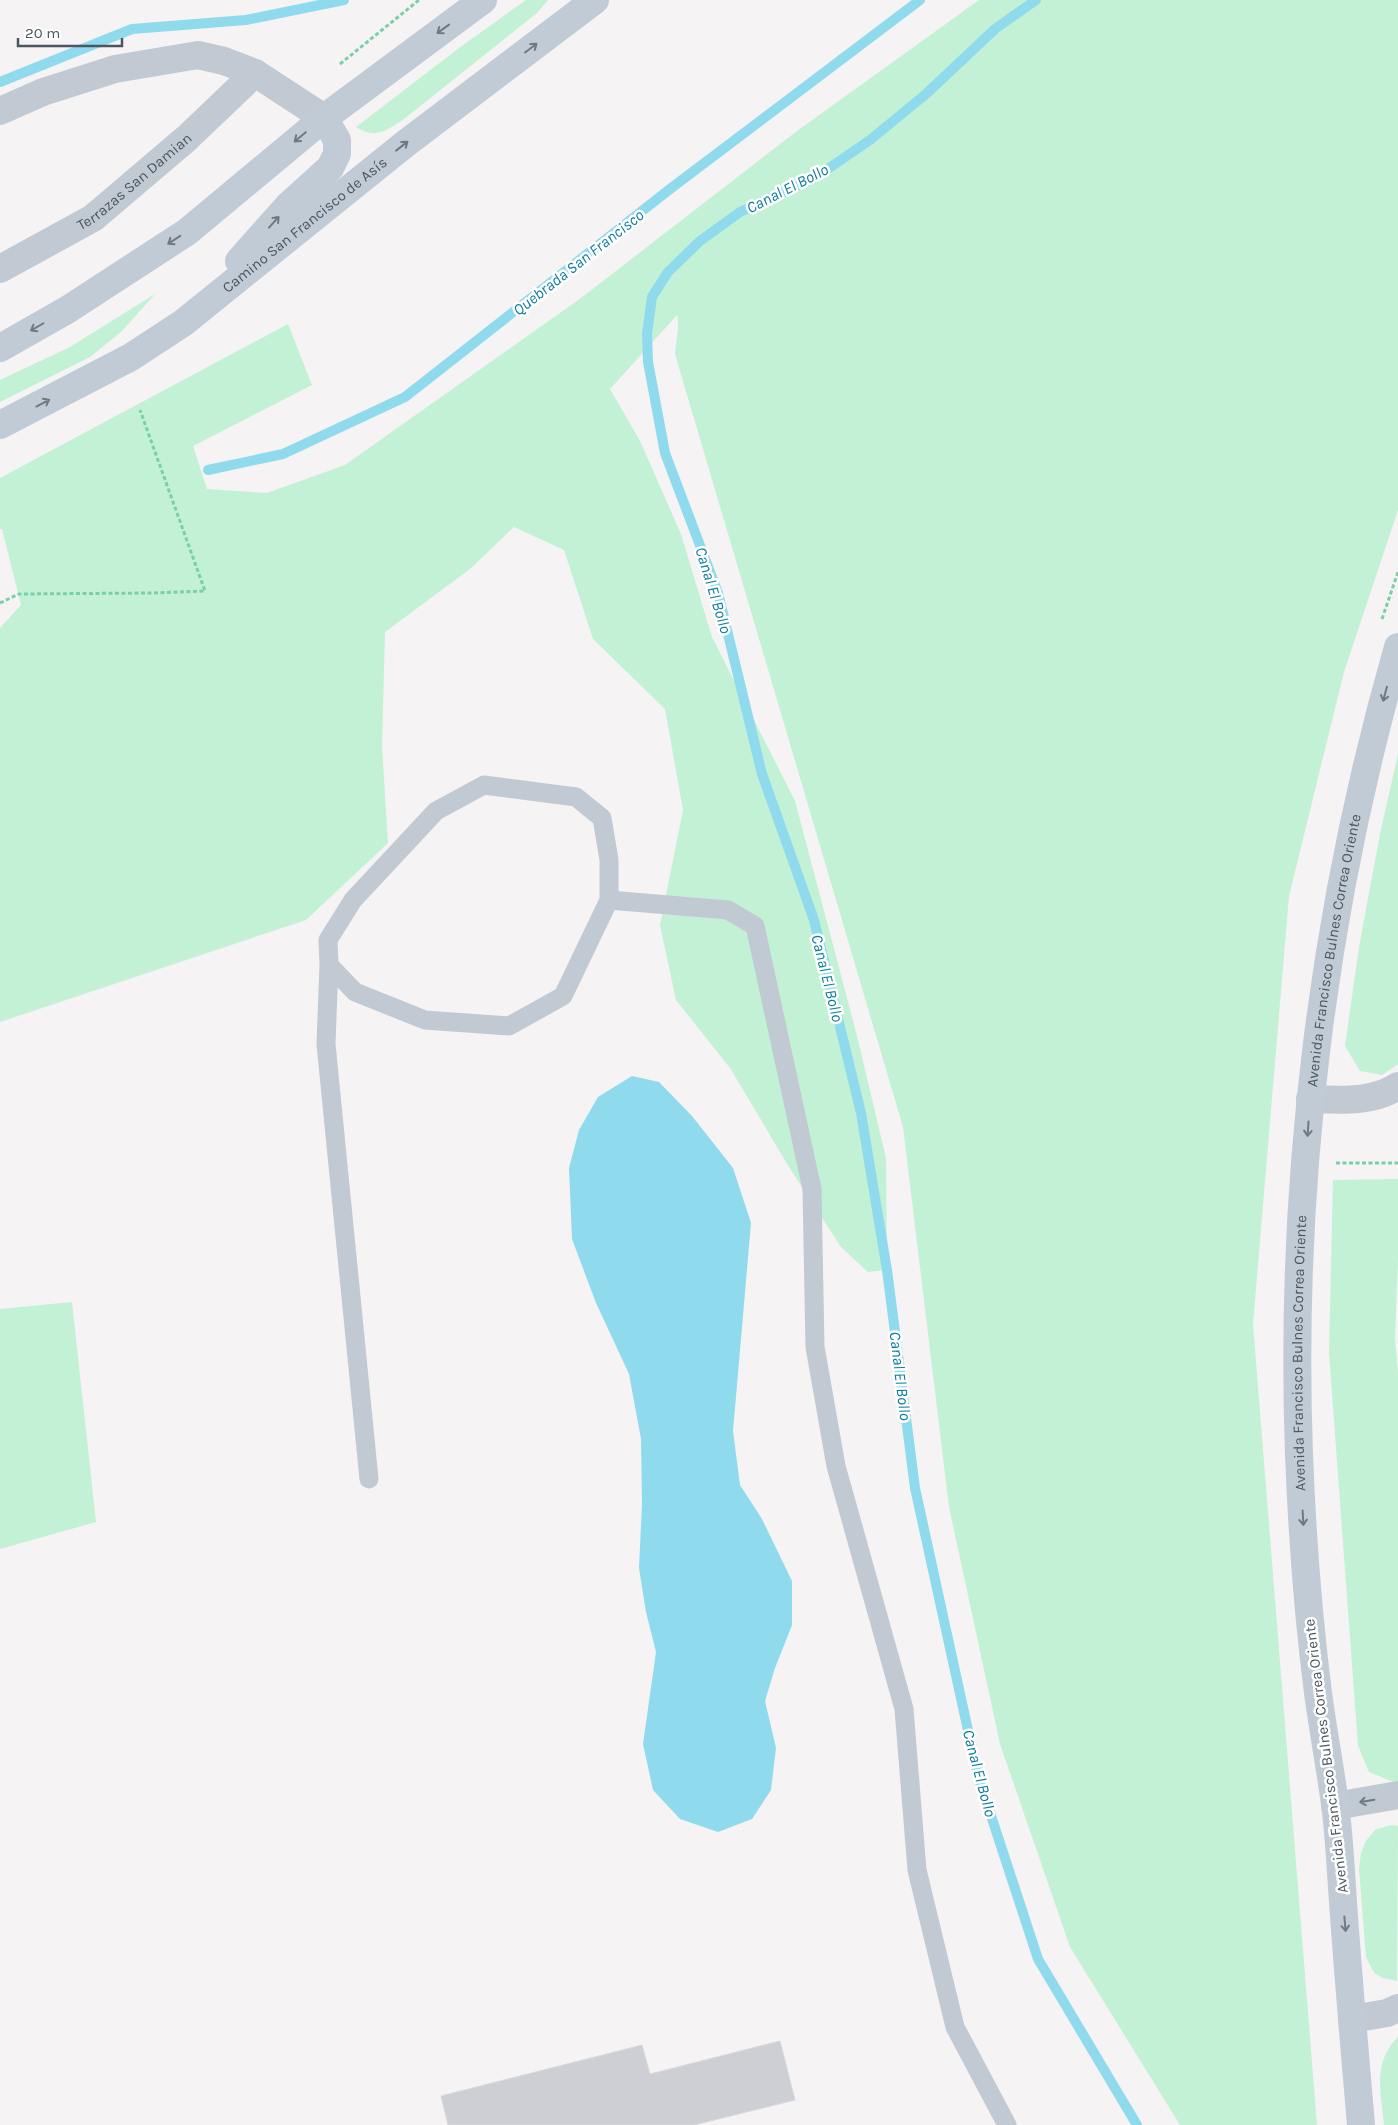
<svg xmlns="http://www.w3.org/2000/svg" width="1398" height="2125" font-family="Karla,sans-serif">
<style>
.green{fill:#c3f1d5}
.water{fill:#90daee}
.lines{fill:none;stroke-linecap:round;stroke-linejoin:round}
.stream{stroke:#90daee;stroke-width:10}
.building{fill:#cdcfd5;stroke:#d7d9de}
.path{stroke:#7ad0a6;stroke-width:3;stroke-dasharray:4 2.5;stroke-linecap:butt}
.lane{stroke:#c1cad2;stroke-width:19}
.street{stroke:#c1cad2;stroke-width:28}
.secondary{stroke:#c1cbd6;stroke-width:28}
.oneway{stroke:#6e7984}
.oneway2{stroke:#6e7983}
.labels{text-anchor:middle;stroke-width:5;stroke-linejoin:round;paint-order:stroke}
.street-label{font-size:15px;fill:#4a5661;stroke:#fff}
.water-label{font-size:16px;font-style:italic;fill:#0c7c9b;stroke:#fff}
</style>
<rect width="100%" height="100%" fill="#f5f3f3"/>
<!-- green -->
<path class="green" d="M 526,0 L 548,0 L 537,13 L 404,119 C 387,130 376,140 356,127 L 463,45 Z
M 979,0 L 1398,0 L 1398,510 L 1344,672 L 1289,896 L 1253,1324 L 1317,2125 L 1180,2125 L 1070,1947 L 1000,1744 L 949,1507 L 903,1127 L 675,354 C 676,341 680,327 677,315 L 610,389 L 640,441 L 681,534 L 712,637 L 795,801 L 857,1036 L 886,1158 L 887,1270 L 868,1272 L 841,1247 L 789,1167 L 730,1068 L 676,1000 L 660,925 L 683,810 L 665,709 L 593,639 L 564,550 L 514,527 L 470,569 L 385,632 L 382,747 L 388,843 L 306,920 L 0,1022 L 0,628 L 21,605 L 2,529 L 0,529 L 0,478 L 288,324 L 312,385 L 193,446 L 207,489 L 267,493 L 345,465 L 581,298 L 797,131 Z
M 155,294 L 122,331 L 90,357 L 0,402 L 0,380 L 70,347 Z
M 1398,754 L 1398,1064 L 1382,1075 L 1360,1071 L 1345,1046 L 1359,947 L 1380,834 Z
M 1398,1179 L 1398,1260 L 1395,1338 L 1398,1374 L 1398,1781 L 1394,1782 L 1369,1772 L 1358,1746 L 1329,1353 L 1333,1180 Z
M 72,1302 L 96,1522 L 0,1549 L 0,1309 Z
M 1391,1825 L 1398,1826 L 1397,1981 L 1383,1978 L 1374,1973 L 1366,1957 L 1359,1869 L 1361,1853 L 1366,1841 L 1375,1830 Z
M 1398,2037 L 1398,2125 L 1384,2125 C 1381,2092 1372,2063 1398,2037 Z"/>
<!-- water -->
<path class="water" d="M 632,1076 L 659,1082 L 692,1116 L 733,1168 L 751,1223 L 733,1431 L 740,1485 L 762,1519 L 792,1581 L 792,1625 L 775,1668 L 765,1701 L 776,1748 L 771,1790 L 752,1819 L 718,1832 L 680,1819 L 653,1790 L 643,1744 L 656,1652 L 646,1612 L 639,1568 L 642,1504 L 641,1439 L 629,1374 L 596,1303 L 572,1239 L 569,1168 L 579,1130 L 598,1097 Z"/>
<g class="lines">
<!-- stream -->
<path class="stream" d="M 1036,0 L 995,29 L 926,94 L 870,140 L 816,177 L 740,212 L 700,241 L 668,272 L 652,297 L 647,334 L 648,362 L 665,453 L 718,593 L 762,774 L 814,920 L 861,1113 L 887,1270 L 915,1488 L 978,1776 L 1038,1959 L 1137,2125
M 0,82 L 132,29 L 246,20 L 344,0
M 208,470 L 283,454 L 405,397 L 670,189 L 920,0"/>
</g>
<!-- building -->
<path class="building" d="M 780,2041 L 795,2100 L 694,2125 L 448,2125 L 441,2096 L 642,2045 L 650,2074 Z"/>
<g class="lines">
<!-- path -->
<path class="path" d="M 340,64 L 419,0
M 0,603 L 19,594 L 151,593 L 205,591 L 140,410
M 1382,619 L 1398,572
M 1336,1163 L 1398,1163"/>
<!-- lane -->
<path class="lane" d="M 484,785 L 576,797 L 602,818 L 609,860 L 609,900 L 563,996 L 509,1026 L 425,1020 L 355,992 L 329,965 L 328,940 L 353,900 L 436,811 Z
M 609,900 L 728,910 L 755,926 L 812,1189 L 815,1347 L 836,1466 L 904,1709 L 917,1870 L 955,2027 L 1007,2125
M 329,965 L 326,1044 L 369,1479"/>
<!-- street -->
<g class="street">
<path d="M 0,111 L 43,92 L 115,69 L 198,55 L 224,61 L 255,73 L 324,118"/>
<path id="s1" d="M 0,269 L 93,218 L 187,138 L 255,73"/>
<path d="M 1310,1099 C 1340,1100 1372,1103 1398,1086"/>
<path d="M 1335,1806 L 1398,1795"/>
<path d="M 1352,2019 L 1387,2013 L 1398,2008"/>
</g>
<!-- secondary -->
<g class="secondary">
<path d="M 239,261 L 288,206 L 330,168 L 337,154 L 337,140 L 324,118"/>
<path d="M 0,348 L 67,310 L 187,232 L 324,118 L 483,0"/>
<path id="s2" d="M 0,425 L 131,357 L 183,323 L 405,144 L 595,0"/>
<path id="s3" d="M 1361,2125 C 1355,2055 1349,1986 1344,1916 C 1341,1879 1340,1841 1335,1804 C 1330,1767 1323,1730 1318,1693 C 1308,1614 1302,1533 1299,1454 C 1289,1182 1323,908 1398,647"/>
</g>
</g>
<!-- one-way arrows -->
<defs><path id="oneway-shaft" d="M-6 0H5M1.5-3L5.5 0L1.5 3" fill="none" stroke-width="1.6" stroke-linecap="round" stroke-linejoin="round" transform="scale(1.25)"/></defs>
<g class="oneway">
<use href="#oneway-shaft" transform="translate(443 29) rotate(144)"/>
<use href="#oneway-shaft" transform="translate(531 48) rotate(-37)"/>
<use href="#oneway-shaft" transform="translate(300 137) rotate(140)"/>
<use href="#oneway-shaft" transform="translate(402 146) rotate(-38)"/>
<use href="#oneway-shaft" transform="translate(274 222) rotate(-48)"/>
<use href="#oneway-shaft" transform="translate(174 240) rotate(147)"/>
<use href="#oneway-shaft" transform="translate(37 327) rotate(150)"/>
<use href="#oneway-shaft" transform="translate(43 403) rotate(-28)"/>
<use href="#oneway-shaft" transform="translate(1385 694) rotate(105)"/>
<use href="#oneway-shaft" transform="translate(1308 1129) rotate(94)"/>
<use href="#oneway-shaft" transform="translate(1303 1518) rotate(87)"/>
<use href="#oneway-shaft" transform="translate(1345 1924) rotate(85)"/>
</g>
<use class="oneway2" href="#oneway-shaft" transform="translate(1367 1801) rotate(170)"/>
<g class="labels">
<!-- street labels -->
<g class="street-label">
<text dy="5" stroke="none"><textPath href="#s1" startOffset="161">Terrazas San Damian</textPath></text>
<text dy="5" stroke="none"><textPath href="#s2" startOffset="366">Camino San Francisco de Asís</textPath></text>
<text dy="5" stroke="none"><textPath href="#s3" startOffset="1180">Avenida Francisco Bulnes Correa Oriente</textPath></text>
<text dy="5" stroke="none"><textPath href="#s3" startOffset="775">Avenida Francisco Bulnes Correa Oriente</textPath></text>
<text transform="translate(1326 1756) rotate(-97)" y="5">Avenida Francisco Bulnes Correa Oriente</text>
</g>
<!-- water labels -->
<g class="water-label">
<text transform="translate(787 188) rotate(-27)" y="6">Canal El Bollo</text>
<text transform="translate(578 262) rotate(-38)" y="6">Quebrada San Francisco</text>
<text transform="translate(714 590) rotate(73)" y="6">Canal El Bollo</text>
<text transform="translate(828 978) rotate(76)" y="6">Canal El Bollo</text>
<text transform="translate(901 1376) rotate(83)" y="6">Canal El Bollo</text>
<text transform="translate(980 1773) rotate(75)" y="6">Canal El Bollo</text>
</g>
</g>
<!-- scale -->
<path d="M18 38v8h104v-8" fill="none" stroke="#4a5661" stroke-width="2.5"/>
<text x="25" y="38" font-size="15" fill="#4a5661" stroke="#ffffff" stroke-width="4" paint-order="stroke">20 m</text>
</svg>
